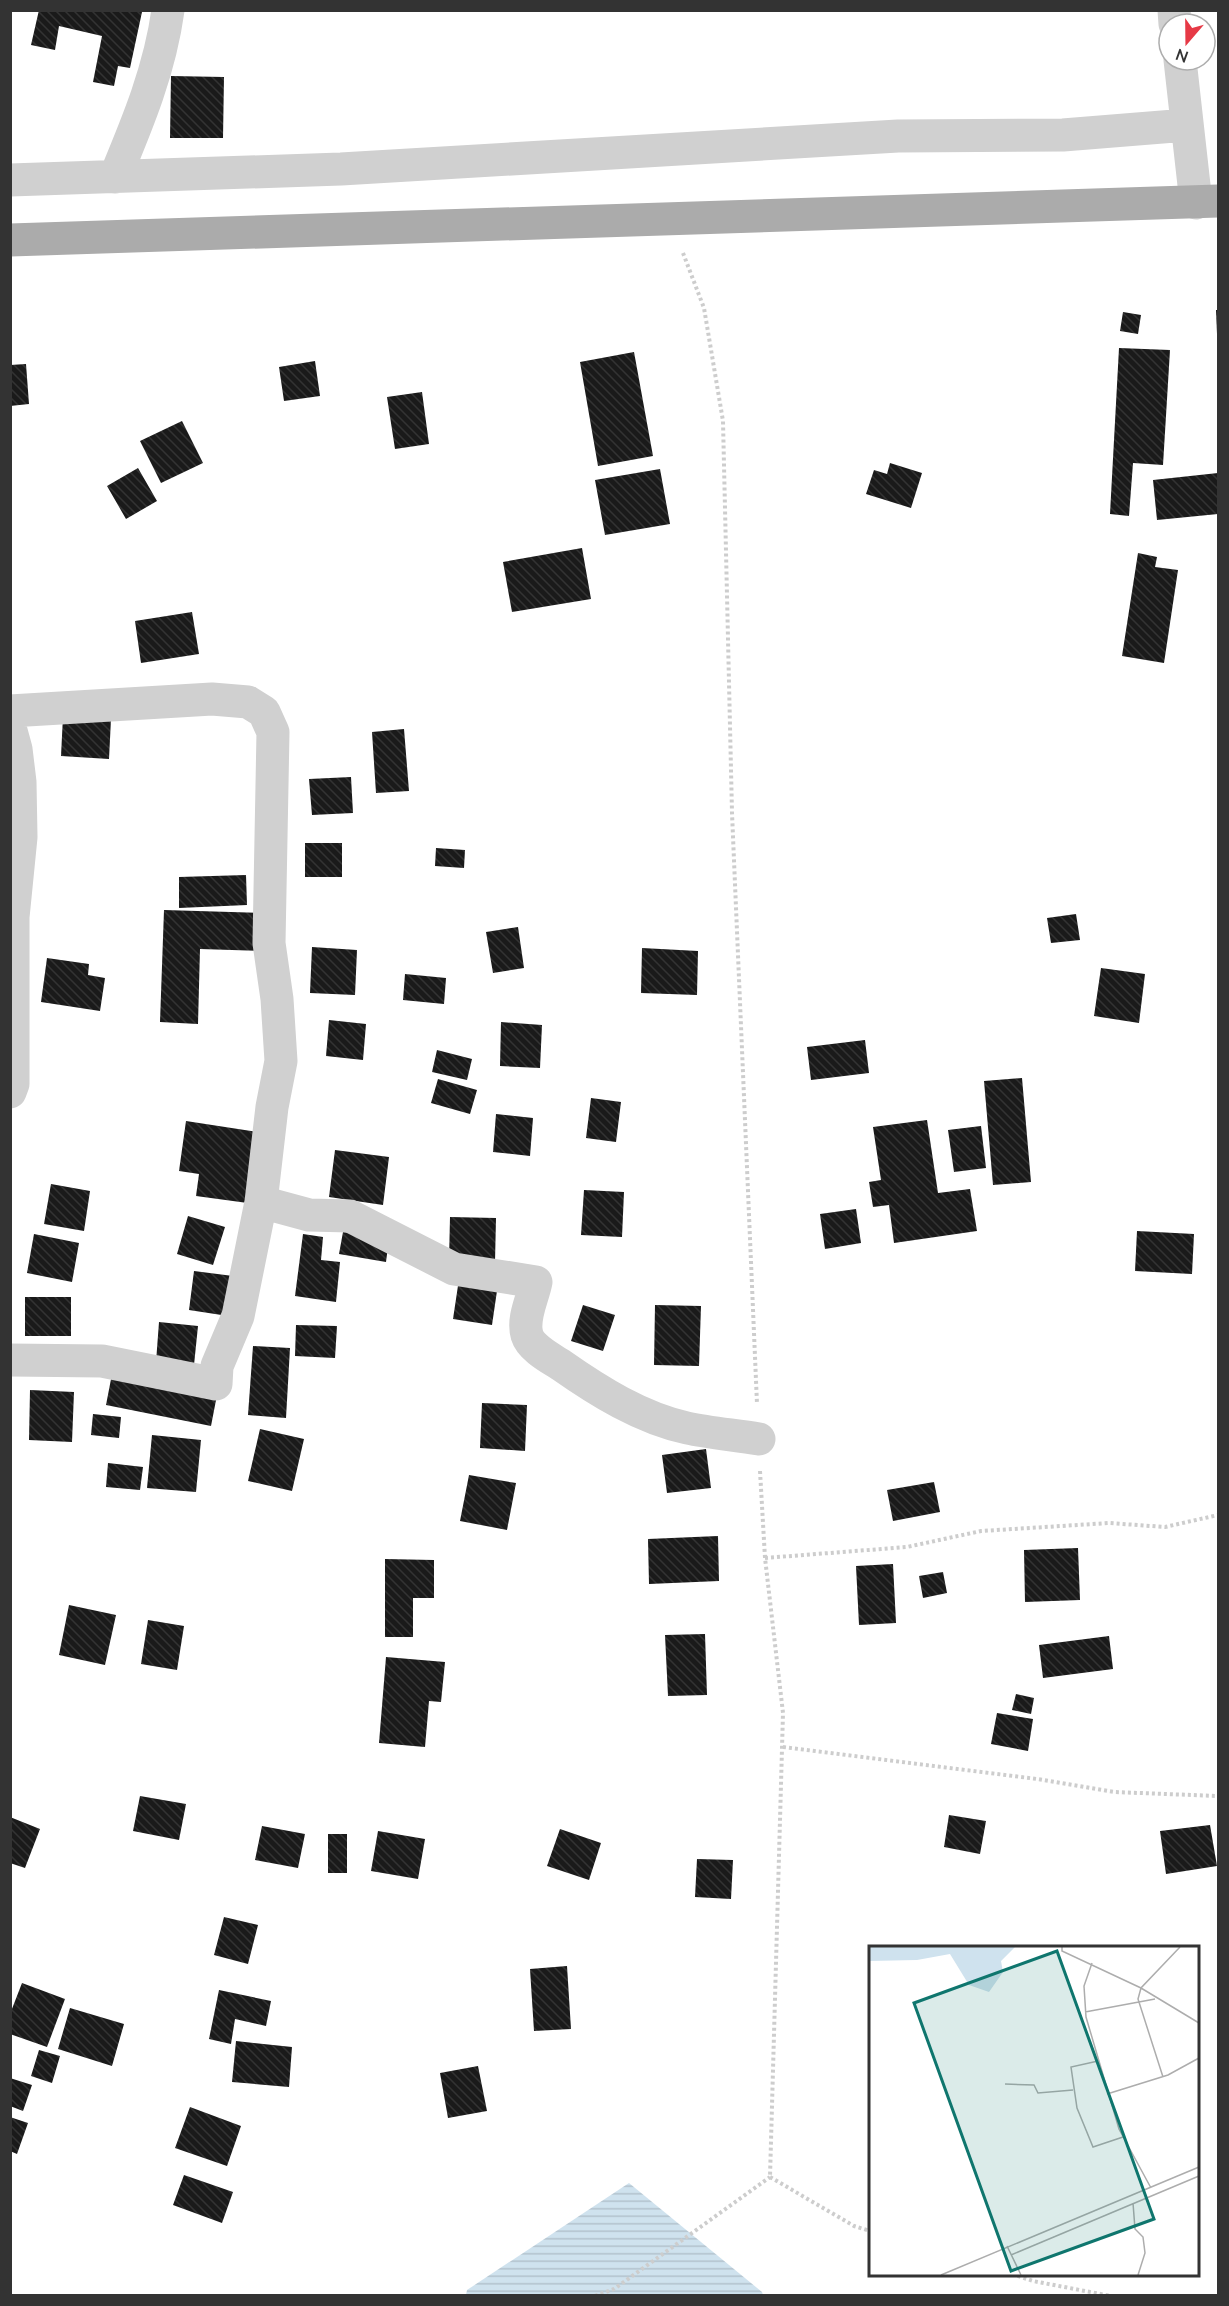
<svg xmlns="http://www.w3.org/2000/svg" width="1229" height="2306" font-family="'Nunito Sans',sans-serif">
<style>
.water{fill:url(#water-rules)}
.building{fill:url(#building-back-hatch)}
.lines{fill:none;stroke-linecap:round;stroke-linejoin:round}
.path{stroke:#cdcdcd;stroke-width:4;stroke-dasharray:3 3;stroke-linecap:butt}
.minor{stroke:#d0d0d0;stroke-width:33}
.major{stroke:#ababab;stroke-width:33}
.inset-road{fill:none;stroke:#adadad;stroke-width:1.5}
.view{fill:#0f766e;fill-opacity:0.15;stroke:#0f766e;stroke-width:3}
.inset-edge{fill:none;stroke:#333;stroke-width:3}
</style>
<defs>
<pattern id="water-rules" width="6" height="5" patternUnits="userSpaceOnUse" patternTransform="scale(1.5)"><rect width="6" height="5" fill="#cfe2ee"/><path d="M0 2.5h6" fill="none" stroke="#b2c2cd"/></pattern>
<pattern id="building-back-hatch" width="6" height="6" patternUnits="userSpaceOnUse" patternTransform="scale(1.5)"><rect width="6" height="6" fill="#1a1a1a"/><path d="M-1 5l2 2M0 0l6 6M5-1l2 2" fill="none" stroke="#333"/></pattern>
</defs>
<rect width="100%" height="100%" fill="#fff"/>
<!-- water -->
<path class="water" d="M 629,2183 L 762,2292 L 763,2295 L 466,2295 L 467,2290 Z"/>
<!-- building -->
<path class="building" d="M 39,10 L 142,12 L 130,68 L 118,66 L 114,86 L 93,82 L 102,36 L 59,26 L 55,50 L 31,45 Z
M 171,76 L 224,77 L 223,138 L 170,138 Z
M 1216,310 L 1218,310 L 1218,334 L 1217,334 Z
M 1123,312 L 1141,315 L 1138,334 L 1120,331 Z
M 1119,348 L 1170,350 L 1163,465 L 1133,463 L 1129,516 L 1110,514 Z
M 634,352 L 653,456 L 598,466 L 580,362 Z
M 315,361 L 320,396 L 284,401 L 279,367 Z
M 26,364 L 29,404 L 10,406 L 10,365 Z
M 422,392 L 429,444 L 395,449 L 387,397 Z
M 182,421 L 203,463 L 161,483 L 140,441 Z
M 890,463 L 922,473 L 911,508 L 866,494 L 874,470 L 887,474 Z
M 138,468 L 157,501 L 126,519 L 107,486 Z
M 660,469 L 670,524 L 605,535 L 595,480 Z
M 1218,473 L 1218,514 L 1157,520 L 1153,480 Z
M 582,548 L 591,599 L 512,612 L 503,562 Z
M 1138,553 L 1157,557 L 1155,567 L 1178,570 L 1164,663 L 1122,656 Z
M 192,612 L 199,654 L 141,663 L 135,621 Z
M 63,716 L 111,719 L 109,759 L 61,756 Z
M 404,729 L 409,791 L 376,793 L 372,732 Z
M 351,777 L 353,813 L 312,815 L 309,779 Z
M 305,843 L 342,843 L 342,877 L 305,877 Z
M 436,848 L 465,850 L 464,868 L 435,866 Z
M 246,875 L 247,905 L 179,908 L 179,877 Z
M 164,910 L 261,913 L 260,951 L 200,949 L 198,1024 L 160,1022 Z
M 1076,914 L 1080,940 L 1051,943 L 1047,918 Z
M 518,927 L 524,968 L 493,973 L 486,932 Z
M 312,947 L 357,950 L 355,995 L 310,993 Z
M 642,948 L 698,951 L 697,995 L 641,993 Z
M 47,958 L 89,964 L 88,975 L 105,978 L 100,1011 L 41,1002 Z
M 1101,968 L 1145,974 L 1139,1023 L 1094,1016 Z
M 405,974 L 446,978 L 444,1004 L 403,1000 Z
M 329,1020 L 366,1024 L 363,1060 L 326,1056 Z
M 501,1022 L 542,1025 L 540,1068 L 500,1066 Z
M 865,1040 L 869,1073 L 811,1080 L 807,1047 Z
M 437,1050 L 472,1059 L 467,1080 L 432,1072 Z
M 1022,1078 L 1031,1182 L 993,1185 L 984,1081 Z
M 438,1079 L 477,1090 L 470,1114 L 431,1103 Z
M 591,1098 L 621,1102 L 616,1142 L 586,1138 Z
M 496,1114 L 533,1118 L 530,1156 L 493,1152 Z
M 927,1120 L 938,1193 L 970,1189 L 977,1231 L 894,1243 L 889,1205 L 873,1207 L 869,1182 L 881,1180 L 873,1127 Z
M 186,1121 L 265,1133 L 255,1204 L 196,1196 L 199,1174 L 179,1171 Z
M 981,1126 L 986,1168 L 954,1172 L 948,1130 Z
M 335,1150 L 389,1157 L 383,1205 L 329,1197 Z
M 51,1184 L 90,1191 L 84,1231 L 44,1224 Z
M 584,1190 L 624,1192 L 622,1237 L 581,1235 Z
M 856,1209 L 861,1243 L 825,1249 L 820,1214 Z
M 188,1216 L 225,1227 L 213,1265 L 177,1254 Z
M 450,1217 L 496,1218 L 495,1262 L 449,1260 Z
M 1137,1231 L 1194,1234 L 1192,1274 L 1135,1271 Z
M 343,1232 L 389,1239 L 386,1262 L 339,1254 Z
M 34,1234 L 79,1243 L 72,1282 L 27,1273 Z
M 303,1234 L 323,1237 L 321,1260 L 340,1262 L 336,1302 L 295,1296 Z
M 194,1271 L 233,1276 L 228,1316 L 189,1310 Z
M 459,1279 L 498,1284 L 492,1325 L 453,1319 Z
M 25,1297 L 71,1297 L 71,1336 L 25,1336 Z
M 583,1305 L 615,1315 L 603,1351 L 571,1341 Z
M 655,1305 L 701,1306 L 699,1366 L 654,1365 Z
M 159,1322 L 198,1326 L 194,1365 L 156,1362 Z
M 296,1325 L 337,1326 L 335,1358 L 295,1356 Z
M 253,1346 L 290,1348 L 286,1418 L 248,1415 Z
M 112,1374 L 217,1395 L 211,1426 L 106,1405 Z
M 30,1390 L 74,1392 L 72,1442 L 29,1440 Z
M 482,1403 L 527,1405 L 525,1451 L 480,1448 Z
M 93,1414 L 121,1417 L 119,1438 L 91,1435 Z
M 260,1429 L 304,1439 L 292,1491 L 248,1481 Z
M 152,1435 L 201,1440 L 196,1492 L 147,1488 Z
M 706,1449 L 711,1488 L 667,1493 L 662,1455 Z
M 108,1463 L 143,1467 L 140,1490 L 106,1487 Z
M 469,1475 L 516,1483 L 507,1530 L 460,1521 Z
M 934,1482 L 940,1512 L 893,1521 L 887,1490 Z
M 718,1536 L 719,1581 L 649,1584 L 648,1539 Z
M 1078,1548 L 1080,1600 L 1025,1602 L 1024,1550 Z
M 385,1559 L 434,1560 L 434,1598 L 413,1598 L 413,1637 L 385,1637 Z
M 893,1564 L 896,1623 L 859,1625 L 856,1566 Z
M 943,1572 L 947,1593 L 923,1598 L 919,1576 Z
M 69,1605 L 116,1615 L 105,1665 L 59,1655 Z
M 148,1620 L 184,1626 L 177,1670 L 141,1664 Z
M 705,1634 L 707,1695 L 668,1696 L 665,1635 Z
M 1109,1636 L 1113,1669 L 1043,1678 L 1039,1645 Z
M 386,1657 L 445,1662 L 441,1702 L 429,1701 L 425,1747 L 379,1743 Z
M 1016,1694 L 1034,1698 L 1031,1714 L 1012,1710 Z
M 997,1713 L 1033,1719 L 1028,1751 L 991,1744 Z
M 140,1796 L 186,1804 L 179,1840 L 133,1831 Z
M 949,1815 L 986,1821 L 980,1854 L 944,1847 Z
M 10,1817 L 40,1829 L 25,1868 L 10,1863 Z
M 1210,1825 L 1217,1866 L 1166,1874 L 1160,1831 Z
M 262,1826 L 305,1834 L 298,1868 L 255,1860 Z
M 560,1829 L 601,1843 L 589,1880 L 547,1866 Z
M 378,1831 L 425,1839 L 418,1879 L 371,1871 Z
M 328,1834 L 347,1834 L 347,1873 L 328,1873 Z
M 697,1859 L 733,1860 L 731,1899 L 695,1897 Z
M 224,1917 L 258,1925 L 248,1964 L 214,1955 Z
M 567,1966 L 571,2029 L 534,2031 L 530,1969 Z
M 22,1983 L 65,1999 L 47,2047 L 10,2034 L 10,2014 Z
M 219,1990 L 271,2001 L 266,2026 L 235,2019 L 231,2044 L 209,2039 Z
M 70,2008 L 124,2024 L 112,2066 L 58,2049 Z
M 236,2041 L 292,2047 L 289,2087 L 232,2082 Z
M 39,2050 L 60,2056 L 52,2083 L 31,2076 Z
M 478,2066 L 487,2111 L 448,2118 L 440,2073 Z
M 10,2078 L 32,2085 L 23,2111 L 10,2106 Z
M 190,2107 L 241,2126 L 227,2166 L 175,2148 Z
M 10,2117 L 28,2123 L 17,2154 L 10,2151 Z
M 184,2175 L 233,2192 L 222,2223 L 173,2205 Z"/>
<g class="lines">
<!-- path -->
<path class="path" d="M 683,253 L 704,308 L 723,421 L 732,813 L 757,1404
M 760,1471 L 765,1558 L 783,1713 L 770,2177
M 765,1558 L 907,1547 L 981,1531 L 1109,1523 L 1165,1527 L 1218,1515
M 783,1747 L 1037,1779 L 1114,1792 L 1218,1796
M 770,2177 L 854,2226 L 870,2231
M 1012,2274 L 1033,2281 L 1111,2296
M 595,2296 L 614,2289 L 770,2177"/>
<!-- minor -->
<path class="minor" d="M 1174,10 L 1175,24
M 1180,60 L 1196,203
M 115,177 C 138,122 160,69 168,10
M 10,180 L 341,169 L 898,136 L 1063,135 L 1187,125
M 10,711 L 212,699 L 248,702 L 264,712 L 273,732 L 269,943 L 277,999 L 281,1061 L 272,1107 L 261,1202 L 238,1316 L 217,1366 L 216,1384 L 102,1361 L 10,1360
M 10,727 L 16,749 L 20,782 L 21,837 L 13,917 L 13,1084 L 10,1092
M 261,1202 L 309,1215 L 350,1216 L 454,1269 L 536,1282 C 533,1298 522,1318 527,1335 C 531,1348 550,1358 561,1365 C 598,1391 641,1418 687,1428 C 710,1433 735,1435 759,1439"/>
<!-- major -->
<path class="major" d="M 10,240 L 1218,201"/>
</g>
<!-- overview -->
<g transform="translate(869 1946)">
<rect width="330" height="330" fill="#fff"/>
<path d="M 0,1 L 146,1 L 132,15 L 134,26 L 120,46 L 100,39 L 81,8 L 48,14 L 0,15 Z" fill="#cfe2ee"/>
<path class="inset-road" d="M 193,1 L 193,5 L 272,42 L 330,77M 223,17 L 215,40 L 217,71 L 250,183 L 282,242M 216,66 L 286,53M 229,115 L 202,121 L 208,162 L 224,201 L 254,191M 294,131 L 269,53 L 272,42 L 311,1M 136,138 L 165,139 L 169,147 L 204,144M 238,148 L 299,129 L 330,112M 264,257 L 266,283 L 274,291 L 276,307 L 269,329M 138,300 L 152,329M 142,309 L 330,230M 72,329 L 330,221"/>
<path class="view" d="M 188,5 L 285,273 L 142,325 L 45,57 Z"/>
<rect width="330" height="330" class="inset-edge"/>
</g>
<!-- border -->
<rect width="1229" height="2306" fill="none" stroke="#333333" stroke-width="24"/>
<!-- north arrow -->
<g transform="translate(1187 42) rotate(200)"><circle r="28" fill="#ffffff" stroke="#adadad" stroke-width="1.5"/>
<path d="M0-4.5L10 22L0 15L-10 22Z" fill="#e63946"/>
<text y="-9" font-size="16" font-weight="bold" text-anchor="middle" fill="#333333">N</text>
</g>
</svg>
